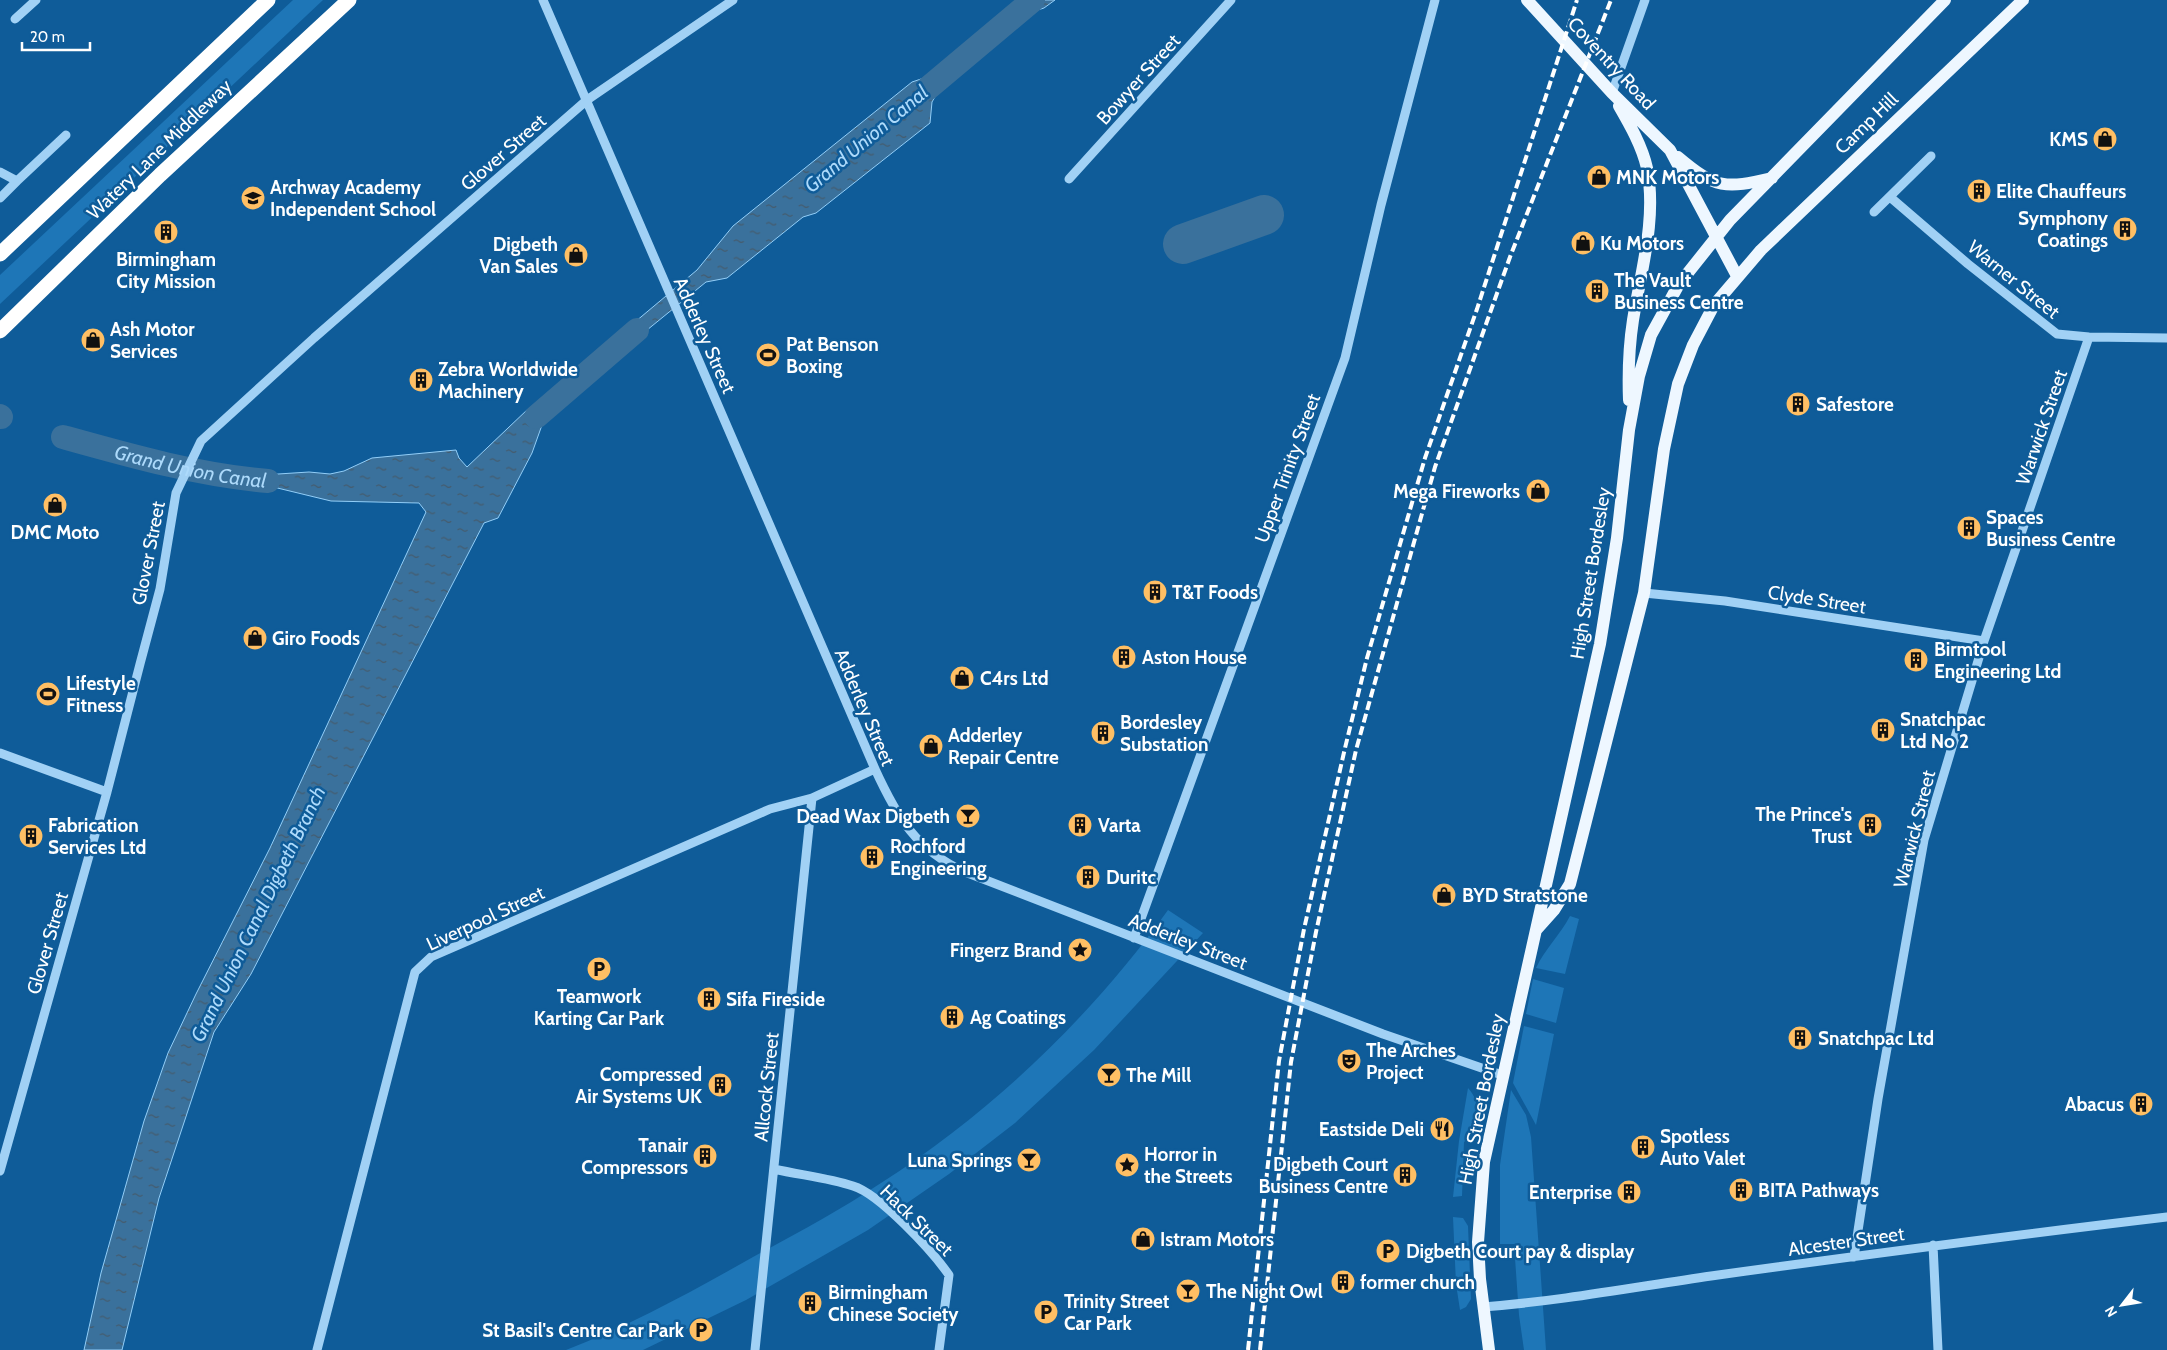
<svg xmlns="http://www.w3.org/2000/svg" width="2167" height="1350" font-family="Cabin,sans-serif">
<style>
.green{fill:#1e76b7}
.water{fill:url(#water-ripples);stroke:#92cef8}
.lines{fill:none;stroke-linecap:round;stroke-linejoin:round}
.canal{stroke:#3a719c;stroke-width:24}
.river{stroke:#3a719c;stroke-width:40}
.minor{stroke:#a1d1f5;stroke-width:9}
.major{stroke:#eef7ff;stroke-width:12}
.highway{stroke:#fff;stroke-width:15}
.rail{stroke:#fff;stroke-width:4;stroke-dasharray:9 4;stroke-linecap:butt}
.labels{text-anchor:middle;stroke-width:5;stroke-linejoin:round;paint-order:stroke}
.street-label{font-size:19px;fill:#fff;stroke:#0f5c99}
.poi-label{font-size:19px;font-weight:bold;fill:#fff;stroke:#0f5c99;text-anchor:start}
.water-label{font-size:20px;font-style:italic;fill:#addafb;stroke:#0f5c99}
</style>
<defs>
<pattern id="water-ripples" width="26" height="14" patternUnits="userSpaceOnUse" patternTransform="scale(1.25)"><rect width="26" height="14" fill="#3a719c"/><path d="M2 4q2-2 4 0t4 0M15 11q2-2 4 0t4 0" fill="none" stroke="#455b6c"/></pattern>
</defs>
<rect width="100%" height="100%" fill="#0f5c99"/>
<!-- green -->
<path class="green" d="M 293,0 L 323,0 L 0,304 L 0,275 Z
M 1168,910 L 1203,933 L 1094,1050 L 1015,1123 L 949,1174 L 868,1230 L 746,1300 L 643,1350 L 566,1350 C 631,1325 693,1291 753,1257 C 796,1234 840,1210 881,1183 C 993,1111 1090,1018 1168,910 Z
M 1570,916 L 1579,919 L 1565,974 L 1536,968 C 1545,949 1560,935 1570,916 Z
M 1533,979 L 1564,988 L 1556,1023 L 1526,1014 Z
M 1524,1026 L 1554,1034 L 1536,1125 L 1513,1083 Z
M 1468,1088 C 1480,1101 1477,1114 1476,1131 L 1464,1142 L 1462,1196 L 1453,1197 L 1459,1141 Z
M 1511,1090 L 1526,1115 L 1531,1137 L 1546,1350 L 1524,1350 L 1519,1315 L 1514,1244 L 1500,1244 L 1500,1165 Z
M 1453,1217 L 1463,1218 L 1468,1226 L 1471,1299 L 1466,1307 L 1460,1310 L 1456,1284 Z"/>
<!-- water -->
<path class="water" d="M 1022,0 L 1055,0 L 1044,8 L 1012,18 Z
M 951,69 L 932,102 L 930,123 L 816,213 L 803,217 L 727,278 L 706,282 L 636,339 L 619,345 L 629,327 L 697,270 L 733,226 L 912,82 Z
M 559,396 L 547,411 L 532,453 L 498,518 L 484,523 L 251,974 L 214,1032 L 159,1198 L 122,1350 L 84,1350 L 101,1273 L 144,1121 L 168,1053 L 196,994 L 270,848 L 426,512 L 419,503 L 331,501 L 232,477 L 309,472 L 330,474 L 344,471 L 372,458 L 456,450 L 459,458 L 467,467 L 528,409 Z"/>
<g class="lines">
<!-- canal -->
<g class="canal">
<path d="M 927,89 L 1033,0"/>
<path d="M 0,416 L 1,417"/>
<path d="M 536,417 L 637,330"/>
<path id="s1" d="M 63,437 C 131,456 198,475 268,481"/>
</g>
<!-- river -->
<path class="river" d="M 1183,244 L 1264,215"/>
<!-- minor -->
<path class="minor" d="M 543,0 L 875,769 C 897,817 916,850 965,872 L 1383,1034 L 1502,1075
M 15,19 L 36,0
M 1612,93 L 1645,0
M 0,172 L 17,181 L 0,198
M 1069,179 L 1231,0
M 17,181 L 66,135
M 1890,197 L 1968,264 L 2057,334 L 2089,337 L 2167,338
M 1874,212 L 1931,156
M 1644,593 L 1725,601 L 1984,641
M 0,753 L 107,792
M 1134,938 L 1345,358 L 1381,205 L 1435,0
M 774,1169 C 800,1175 828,1178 853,1186 C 880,1194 933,1252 949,1275 L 939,1350
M 0,1171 L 107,792 L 140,664 L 160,589 L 176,493 L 201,441 L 314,338 L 587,100 L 733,0
M 1933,1245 L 1938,1350
M 1854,1257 L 1878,1099 L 1924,840 L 1984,641 L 2089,337
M 1483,1307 C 1560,1301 1635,1287 1711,1276 C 1863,1255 2015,1235 2167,1217
M 317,1350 L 415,972 L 431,957 L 770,809 L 812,798 L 875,769
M 755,1350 L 812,798"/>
<!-- major -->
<path class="major" d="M 1527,0 L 1612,93 L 1670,150 L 1737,276
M 1619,106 C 1630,125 1642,146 1647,168 C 1657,218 1641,271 1633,320 C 1629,346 1628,373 1629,400
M 1678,157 C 1716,189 1725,189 1772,178
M 1537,929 L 1554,910 L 1570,884 L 1644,593 L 1664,449 L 1678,384 L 1693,345 L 1714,305 L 1761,250 L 2023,0
M 1489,1350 L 1480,1279 L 1478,1242 L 1484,1162 L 1600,644 L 1617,538 L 1629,430 L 1639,376 L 1651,335 L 1679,284 L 1730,220 L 1945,0"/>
<!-- highway -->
<path class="highway" d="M 0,254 L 268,0
M 0,331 L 160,175 L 349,0"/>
<!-- rail -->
<path class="rail" d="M 1248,1350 L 1279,1061 L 1304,929 L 1345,748 L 1367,658 L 1425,458 L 1477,309 L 1577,0
M 1260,1350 L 1291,1062 L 1316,932 L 1356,750 L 1435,467 L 1510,257 L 1611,0"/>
</g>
<!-- icons -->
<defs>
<symbol id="shop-disc" viewBox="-11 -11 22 22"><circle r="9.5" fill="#ffbf64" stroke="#0f5c99"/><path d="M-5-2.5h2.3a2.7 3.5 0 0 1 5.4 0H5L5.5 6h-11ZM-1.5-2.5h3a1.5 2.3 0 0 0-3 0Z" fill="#111"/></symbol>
<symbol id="building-disc" viewBox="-11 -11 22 22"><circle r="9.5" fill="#ffbf64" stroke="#0f5c99"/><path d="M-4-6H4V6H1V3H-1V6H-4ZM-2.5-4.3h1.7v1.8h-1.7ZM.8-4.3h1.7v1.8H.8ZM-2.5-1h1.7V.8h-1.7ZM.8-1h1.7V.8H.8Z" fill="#111"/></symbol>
<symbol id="school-disc" viewBox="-11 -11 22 22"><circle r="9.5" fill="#ffbf64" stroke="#0f5c99"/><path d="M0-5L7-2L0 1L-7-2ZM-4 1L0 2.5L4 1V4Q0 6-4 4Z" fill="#111"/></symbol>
<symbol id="stadium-disc" viewBox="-11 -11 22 22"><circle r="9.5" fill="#ffbf64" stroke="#0f5c99"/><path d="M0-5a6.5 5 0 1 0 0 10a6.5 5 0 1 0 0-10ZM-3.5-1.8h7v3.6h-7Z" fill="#111"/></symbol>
<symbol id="bar-disc" viewBox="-11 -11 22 22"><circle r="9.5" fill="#ffbf64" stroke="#0f5c99"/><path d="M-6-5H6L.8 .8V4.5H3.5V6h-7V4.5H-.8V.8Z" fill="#111"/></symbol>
<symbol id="sight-disc" viewBox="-11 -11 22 22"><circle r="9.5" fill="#ffbf64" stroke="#0f5c99"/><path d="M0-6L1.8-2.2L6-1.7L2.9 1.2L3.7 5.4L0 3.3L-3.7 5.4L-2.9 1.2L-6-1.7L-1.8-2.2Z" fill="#111"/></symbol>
<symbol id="parking-disc" viewBox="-11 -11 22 22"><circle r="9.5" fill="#ffbf64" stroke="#0f5c99"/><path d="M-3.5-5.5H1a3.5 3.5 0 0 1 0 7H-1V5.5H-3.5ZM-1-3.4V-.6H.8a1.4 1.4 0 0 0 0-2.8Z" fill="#111"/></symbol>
<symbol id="theatre-disc" viewBox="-11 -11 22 22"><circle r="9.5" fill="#ffbf64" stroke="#0f5c99"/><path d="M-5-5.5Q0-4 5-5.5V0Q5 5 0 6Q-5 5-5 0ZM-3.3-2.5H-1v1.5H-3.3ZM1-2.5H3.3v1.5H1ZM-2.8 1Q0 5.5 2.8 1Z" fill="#111"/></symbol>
<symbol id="restaurant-disc" viewBox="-11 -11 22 22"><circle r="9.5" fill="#ffbf64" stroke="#0f5c99"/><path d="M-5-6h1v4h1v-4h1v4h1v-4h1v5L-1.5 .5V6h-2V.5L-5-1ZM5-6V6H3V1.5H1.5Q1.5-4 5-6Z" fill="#111"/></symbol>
</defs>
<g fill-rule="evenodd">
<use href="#shop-disc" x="2091" y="125" width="28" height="28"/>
<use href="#shop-disc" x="1585" y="163" width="28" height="28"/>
<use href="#building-disc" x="1965" y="177" width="28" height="28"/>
<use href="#school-disc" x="239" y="184" width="28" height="28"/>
<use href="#building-disc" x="2111" y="215" width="28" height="28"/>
<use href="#building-disc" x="152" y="218" width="28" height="28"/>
<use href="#shop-disc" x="1569" y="229" width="28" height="28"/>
<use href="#shop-disc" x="562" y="241" width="28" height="28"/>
<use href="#building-disc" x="1583" y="277" width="28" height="28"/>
<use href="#shop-disc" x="79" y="326" width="28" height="28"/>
<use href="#stadium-disc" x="754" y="341" width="28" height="28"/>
<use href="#building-disc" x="407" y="366" width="28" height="28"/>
<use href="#building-disc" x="1784" y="390" width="28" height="28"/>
<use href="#shop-disc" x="1524" y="477" width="28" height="28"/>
<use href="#shop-disc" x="41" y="491" width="28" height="28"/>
<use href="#building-disc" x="1955" y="514" width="28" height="28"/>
<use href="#building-disc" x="1141" y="578" width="28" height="28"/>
<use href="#shop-disc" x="241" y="624" width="28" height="28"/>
<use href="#building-disc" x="1110" y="643" width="28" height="28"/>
<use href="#building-disc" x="1902" y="646" width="28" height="28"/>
<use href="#shop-disc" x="948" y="664" width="28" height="28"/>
<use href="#stadium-disc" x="34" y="680" width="28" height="28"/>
<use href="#building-disc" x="1869" y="716" width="28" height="28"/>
<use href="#building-disc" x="1089" y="719" width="28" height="28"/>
<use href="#shop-disc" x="917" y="732" width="28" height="28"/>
<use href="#bar-disc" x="954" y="802" width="28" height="28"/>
<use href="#building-disc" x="1066" y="811" width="28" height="28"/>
<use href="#building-disc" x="1856" y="811" width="28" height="28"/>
<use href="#building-disc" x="17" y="822" width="28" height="28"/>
<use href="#building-disc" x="858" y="843" width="28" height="28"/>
<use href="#building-disc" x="1074" y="863" width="28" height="28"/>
<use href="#shop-disc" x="1430" y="881" width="28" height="28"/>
<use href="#sight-disc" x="1066" y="936" width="28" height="28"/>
<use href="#parking-disc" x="585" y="955" width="28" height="28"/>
<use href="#building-disc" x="695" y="985" width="28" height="28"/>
<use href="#building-disc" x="938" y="1003" width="28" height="28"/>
<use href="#building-disc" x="1786" y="1024" width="28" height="28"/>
<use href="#theatre-disc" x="1335" y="1047" width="28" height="28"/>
<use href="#bar-disc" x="1095" y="1061" width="28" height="28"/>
<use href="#building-disc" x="706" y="1071" width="28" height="28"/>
<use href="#building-disc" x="2127" y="1090" width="28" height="28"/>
<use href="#restaurant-disc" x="1428" y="1115" width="28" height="28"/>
<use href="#building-disc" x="1629" y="1133" width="28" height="28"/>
<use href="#building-disc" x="691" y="1142" width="28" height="28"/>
<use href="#bar-disc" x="1015" y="1146" width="28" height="28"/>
<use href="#sight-disc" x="1113" y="1151" width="28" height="28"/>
<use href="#building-disc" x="1391" y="1161" width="28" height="28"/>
<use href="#building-disc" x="1727" y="1176" width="28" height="28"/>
<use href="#building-disc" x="1615" y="1178" width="28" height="28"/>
<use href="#shop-disc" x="1129" y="1225" width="28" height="28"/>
<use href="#parking-disc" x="1374" y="1237" width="28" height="28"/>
<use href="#building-disc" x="1329" y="1268" width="28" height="28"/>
<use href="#bar-disc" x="1174" y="1277" width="28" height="28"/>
<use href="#building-disc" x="796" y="1289" width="28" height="28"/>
<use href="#parking-disc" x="1032" y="1298" width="28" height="28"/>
<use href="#parking-disc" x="687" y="1316" width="28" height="28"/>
</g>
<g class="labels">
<!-- street labels -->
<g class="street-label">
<text transform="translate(1612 63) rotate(47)" y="7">Coventry Road</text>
<text transform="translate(1138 79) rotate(-48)" y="7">Bowyer Street</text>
<text transform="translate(1866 123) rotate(-44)" y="7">Camp Hill</text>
<text transform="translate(159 149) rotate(-44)" y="7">Watery Lane Middleway</text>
<text transform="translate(503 152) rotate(-41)" y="7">Glover Street</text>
<text transform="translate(2014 279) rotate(39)" y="7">Warner Street</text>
<text transform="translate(705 335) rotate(66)" y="7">Adderley Street</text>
<text transform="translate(2041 427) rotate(-71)" y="7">Warwick Street</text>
<text transform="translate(1287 468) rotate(-70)" y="7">Upper Trinity Street</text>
<text transform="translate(148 553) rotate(-79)" y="7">Glover Street</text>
<text transform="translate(1590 573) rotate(-81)" y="7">High Street Bordesley</text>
<text transform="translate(1817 599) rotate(9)" y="7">Clyde Street</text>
<text transform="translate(865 707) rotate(67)" y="7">Adderley Street</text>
<text transform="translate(1914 829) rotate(-76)" y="7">Warwick Street</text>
<text transform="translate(485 918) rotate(-25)" y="7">Liverpool Street</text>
<text transform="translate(1188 941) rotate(21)" y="7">Adderley Street</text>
<text transform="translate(47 943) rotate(-74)" y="7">Glover Street</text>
<text transform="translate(766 1087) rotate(-84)" y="7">Allcock Street</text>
<text transform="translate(1481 1099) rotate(-79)" y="7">High Street Bordesley</text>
<text transform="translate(917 1220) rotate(44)" y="7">Hack Street</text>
<text transform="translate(1846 1241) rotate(-8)" y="7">Alcester Street</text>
</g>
<!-- poi labels -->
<g class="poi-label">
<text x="2088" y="146" text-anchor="end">KMS</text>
<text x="1616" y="184">MNK Motors</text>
<text x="270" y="194">Archway Academy<tspan x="270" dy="22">Independent School</tspan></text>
<text x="1996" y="198">Elite Chauffeurs</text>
<text x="2108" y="225" text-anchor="end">Symphony<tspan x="2108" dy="22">Coatings</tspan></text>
<text x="1600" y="250">Ku Motors</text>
<text x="558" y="251" text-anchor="end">Digbeth<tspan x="558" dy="22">Van Sales</tspan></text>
<text x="166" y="266" text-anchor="middle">Birmingham<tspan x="166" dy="22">City Mission</tspan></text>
<text x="1614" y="287">The Vault<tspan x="1614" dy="22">Business Centre</tspan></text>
<text x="110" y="336">Ash Motor<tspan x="110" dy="22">Services</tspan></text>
<text x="786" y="351">Pat Benson<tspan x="786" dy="22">Boxing</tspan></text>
<text x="438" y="376">Zebra Worldwide<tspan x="438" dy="22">Machinery</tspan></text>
<text x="1816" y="411">Safestore</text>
<text x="1520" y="498" text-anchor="end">Mega Fireworks</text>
<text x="1986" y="524">Spaces<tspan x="1986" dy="22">Business Centre</tspan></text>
<text x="55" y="539" text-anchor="middle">DMC Moto</text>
<text x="1172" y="599">T&amp;T Foods</text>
<text x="272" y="645">Giro Foods</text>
<text x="1934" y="656">Birmtool<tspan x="1934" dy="22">Engineering Ltd</tspan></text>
<text x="1142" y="664">Aston House</text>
<text x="980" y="685">C4rs Ltd</text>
<text x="66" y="690">Lifestyle<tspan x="66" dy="22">Fitness</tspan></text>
<text x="1900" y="726">Snatchpac<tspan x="1900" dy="22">Ltd No 2</tspan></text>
<text x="1120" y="729">Bordesley<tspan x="1120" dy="22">Substation</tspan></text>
<text x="948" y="742">Adderley<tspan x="948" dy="22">Repair Centre</tspan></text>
<text x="1852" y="821" text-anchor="end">The Prince's<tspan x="1852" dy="22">Trust</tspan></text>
<text x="950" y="823" text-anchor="end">Dead Wax Digbeth</text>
<text x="48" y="832">Fabrication<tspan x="48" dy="22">Services Ltd</tspan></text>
<text x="1098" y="832">Varta</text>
<text x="890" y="853">Rochford<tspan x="890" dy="22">Engineering</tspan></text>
<text x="1106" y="884">Duritc</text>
<text x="1462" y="902">BYD Stratstone</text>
<text x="1062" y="957" text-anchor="end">Fingerz Brand</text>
<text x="599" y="1003" text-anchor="middle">Teamwork<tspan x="599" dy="22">Karting Car Park</tspan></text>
<text x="726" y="1006">Sifa Fireside</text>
<text x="970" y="1024">Ag Coatings</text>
<text x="1818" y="1045">Snatchpac Ltd</text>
<text x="1366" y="1057">The Arches<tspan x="1366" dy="22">Project</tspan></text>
<text x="702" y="1081" text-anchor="end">Compressed<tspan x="702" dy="22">Air Systems UK</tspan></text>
<text x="1126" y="1082">The Mill</text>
<text x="2124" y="1111" text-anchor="end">Abacus</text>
<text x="1424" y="1136" text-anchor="end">Eastside Deli</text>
<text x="1660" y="1143">Spotless<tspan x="1660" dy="22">Auto Valet</tspan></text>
<text x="688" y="1152" text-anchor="end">Tanair<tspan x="688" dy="22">Compressors</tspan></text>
<text x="1144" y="1161">Horror in<tspan x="1144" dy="22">the Streets</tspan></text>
<text x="1012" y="1167" text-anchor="end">Luna Springs</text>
<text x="1388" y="1171" text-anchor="end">Digbeth Court<tspan x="1388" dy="22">Business Centre</tspan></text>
<text x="1758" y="1197">BITA Pathways</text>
<text x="1612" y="1199" text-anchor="end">Enterprise</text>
<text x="1160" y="1246">Istram Motors</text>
<text x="1406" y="1258">Digbeth Court pay &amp; display</text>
<text x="1360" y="1289">former church</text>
<text x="1206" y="1298">The Night Owl</text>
<text x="828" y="1299">Birmingham<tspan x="828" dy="22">Chinese Society</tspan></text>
<text x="1064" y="1308">Trinity Street<tspan x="1064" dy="22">Car Park</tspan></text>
<text x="684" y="1337" text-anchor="end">St Basil's Centre Car Park</text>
</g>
<!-- water labels -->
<g class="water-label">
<text transform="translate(866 139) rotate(-40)" y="7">Grand Union Canal</text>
<text dy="7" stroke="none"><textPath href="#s1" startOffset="131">Grand Union Canal</textPath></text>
<text transform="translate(258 914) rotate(-64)" y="7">Grand Union Canal Digbeth Branch</text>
</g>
</g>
<!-- north arrow -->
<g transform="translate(2122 1305) rotate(239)" stroke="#0f5c99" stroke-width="4" paint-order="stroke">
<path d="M0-4L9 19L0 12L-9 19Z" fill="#ffffff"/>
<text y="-8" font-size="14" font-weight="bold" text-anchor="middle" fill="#ffffff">N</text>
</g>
<!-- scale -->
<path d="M22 42v8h68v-8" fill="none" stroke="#ffffff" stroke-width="2.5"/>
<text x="30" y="42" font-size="15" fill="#ffffff" stroke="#0f5c99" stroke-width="4" paint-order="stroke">20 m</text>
</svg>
